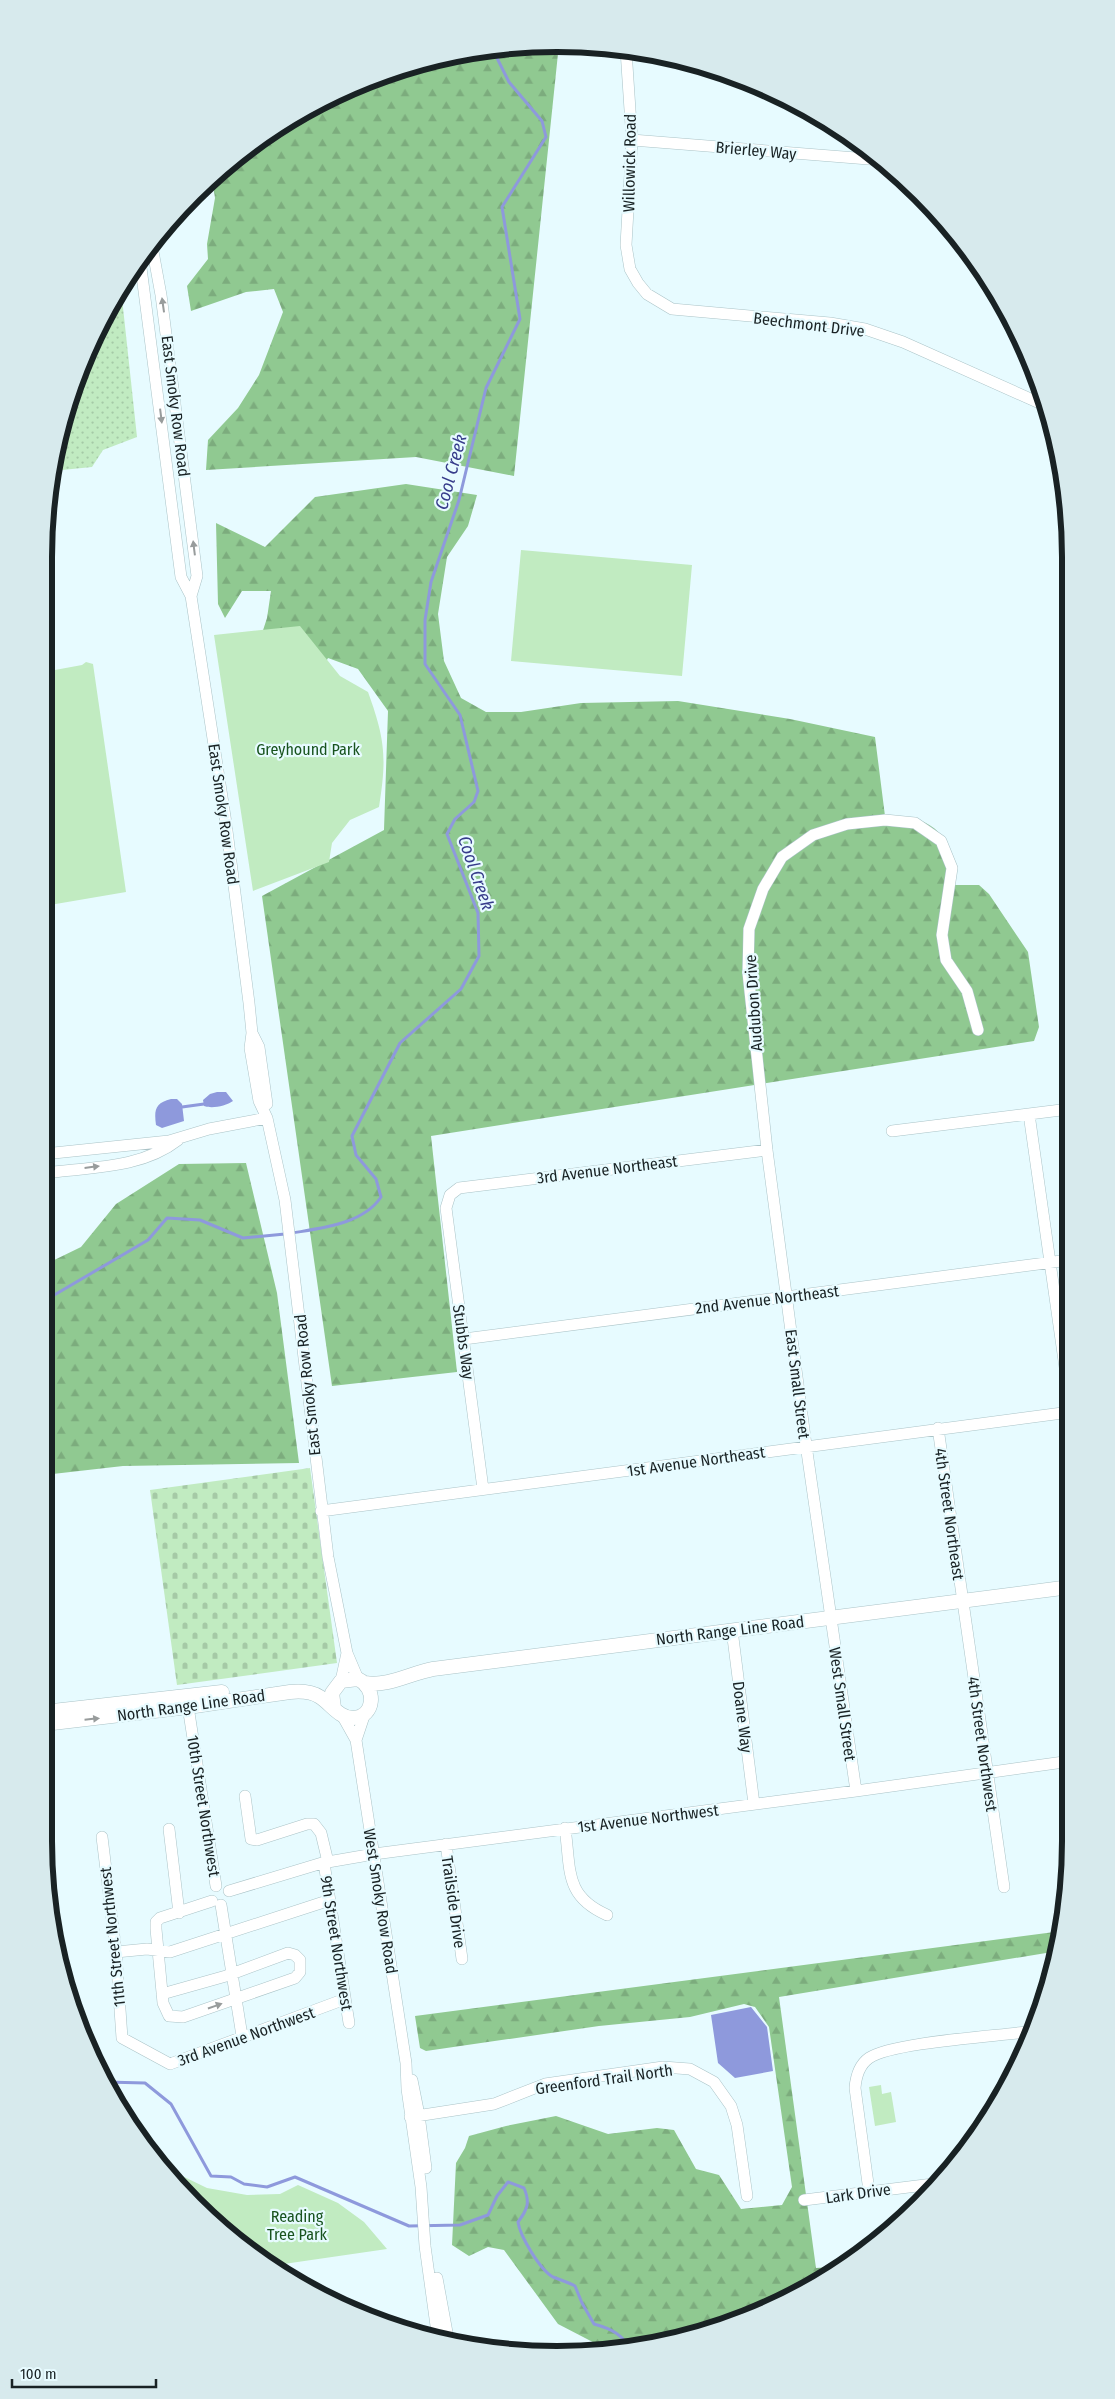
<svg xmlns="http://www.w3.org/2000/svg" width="1115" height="2399" font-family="'Fira Sans Condensed',sans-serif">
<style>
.grass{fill:url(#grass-dots)}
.forest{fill:url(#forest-firs)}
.cemetery{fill:url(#cemetery-stones)}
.park{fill:#c1ebc1}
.water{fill:#8e99dc}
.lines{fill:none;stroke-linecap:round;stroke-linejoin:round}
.stream{stroke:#8e99dc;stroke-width:3}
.minor-casing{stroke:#aac3c7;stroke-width:12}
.major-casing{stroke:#aac3c7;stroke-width:15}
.minor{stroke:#fff;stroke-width:11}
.major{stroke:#fff;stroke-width:14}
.oneway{fill:#989c9c}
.labels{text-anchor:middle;stroke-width:4.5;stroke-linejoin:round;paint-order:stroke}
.street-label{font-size:16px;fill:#192224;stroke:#e7fbff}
.park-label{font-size:16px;fill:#18531e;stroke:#e7fbff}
.water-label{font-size:18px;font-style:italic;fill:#373c8b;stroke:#e7fbff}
.rim{fill:none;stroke:#192224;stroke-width:6}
</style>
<defs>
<pattern id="grass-dots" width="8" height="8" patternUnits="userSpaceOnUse" patternTransform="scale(1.25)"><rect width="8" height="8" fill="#c1ebc1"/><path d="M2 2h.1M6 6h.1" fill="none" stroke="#a5c9a6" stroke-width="1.8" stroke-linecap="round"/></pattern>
<pattern id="forest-firs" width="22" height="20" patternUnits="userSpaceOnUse" patternTransform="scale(1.25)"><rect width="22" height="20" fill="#90c991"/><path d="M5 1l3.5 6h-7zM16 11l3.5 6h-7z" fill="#7cac7d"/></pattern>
<pattern id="cemetery-stones" width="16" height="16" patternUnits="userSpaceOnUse" patternTransform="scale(1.25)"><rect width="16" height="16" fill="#c1ebc1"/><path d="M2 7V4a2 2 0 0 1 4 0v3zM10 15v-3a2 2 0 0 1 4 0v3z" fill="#a5c9a6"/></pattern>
</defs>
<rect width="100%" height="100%" fill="#e7fbff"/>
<!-- grass -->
<path class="grass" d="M 121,289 L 137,437 L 103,450 L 92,467 L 52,471 L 54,458 L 83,361 Z"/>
<!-- forest -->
<path class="forest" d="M 559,44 L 514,476 L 416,457 L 206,470 L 208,440 L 238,408 L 259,375 L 283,312 L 274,289 L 246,292 L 191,311 L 187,286 L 208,259 L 207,244 L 215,198 L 212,179 L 272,130 L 361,83 L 457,54 Z
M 406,484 L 477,495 L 468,526 L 447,557 L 438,614 L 444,661 L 461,698 L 486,712 L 521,712 L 581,703 L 678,701 L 790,719 L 875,737 L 885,816 C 935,815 953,836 955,885 L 979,885 L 989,894 L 1028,952 L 1039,1027 L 1034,1041 L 431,1136 L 457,1372 L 332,1386 L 262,896 L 384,830 L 388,711 L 358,669 L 328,658 L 285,736 L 253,661 L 267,618 L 271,591 L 242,591 L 225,618 L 218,604 L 216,523 L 265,547 L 315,497 Z
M 246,1163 L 277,1293 L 299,1463 L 123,1466 L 44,1475 L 44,1265 L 81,1247 L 116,1204 L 179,1164 Z
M 1062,1931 L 1058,1951 L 779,1997 L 816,2268 L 844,2266 L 814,2287 L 722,2328 L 625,2351 L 612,2352 L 558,2324 L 504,2250 L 488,2247 L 469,2256 L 452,2245 L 456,2163 L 465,2148 L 469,2136 L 506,2126 L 556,2116 L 608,2134 L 657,2128 L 674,2130 L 696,2169 L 719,2175 L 741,2209 L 782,2205 L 792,2187 L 769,2027 L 755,2007 L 744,2004 L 690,2017 L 599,2026 L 426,2051 L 420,2048 L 415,2016 Z"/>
<!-- cemetery -->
<path class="cemetery" d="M 310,1468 L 337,1663 L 177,1685 L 150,1490 Z"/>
<!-- park -->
<path class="park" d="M 521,550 L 692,565 L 682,676 L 511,661 Z
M 300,626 L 340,676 L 368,692 C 385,739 387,757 379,807 L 350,820 L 332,843 L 329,862 L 253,891 L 214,635 Z
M 86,662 L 93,664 L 126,892 L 44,906 L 44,672 L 82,665 Z
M 881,2085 L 882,2094 L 891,2092 L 896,2122 L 875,2126 L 869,2087 Z
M 156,2152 L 176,2173 L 207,2188 L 247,2195 L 280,2194 L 298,2185 L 338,2203 L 364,2222 L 387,2249 L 270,2266 C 226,2236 183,2197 153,2154 Z"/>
<!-- water -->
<path class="water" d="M 217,1092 L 226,1092 L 233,1101 C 226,1106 212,1109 204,1106 L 203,1100 L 210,1094 Z
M 171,1099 L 177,1099 L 182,1104 L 184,1121 L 162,1128 L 156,1125 C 154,1110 155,1103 171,1099 Z
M 751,2007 L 767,2027 L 773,2071 L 735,2078 L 718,2063 L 711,2015 Z"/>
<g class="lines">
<!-- stream -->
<path class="stream" d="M 182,1107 L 204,1104
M 292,1233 C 322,1228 363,1224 381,1197 L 376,1179 L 356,1155 L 352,1136 L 400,1043 L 461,989 L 479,956 L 478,913 L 447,834 L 455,819 L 474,802 L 478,791 L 460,715 L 425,664 L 425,620 L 431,582 L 459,500 L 486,388 L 520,319 L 502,207 L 546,137 L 542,121 L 509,82 L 493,50
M 44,1301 L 148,1240 L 167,1218 L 200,1220 L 243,1238 L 285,1234
M 105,2082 L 145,2083 L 171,2104 L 211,2176 L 231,2177 L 244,2184 L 267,2187 L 295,2177 L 409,2226 L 460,2225 L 488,2215 L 497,2196 L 508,2182 L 524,2188 C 530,2202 528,2209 518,2222 C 520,2236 540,2270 553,2277 C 560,2280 568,2282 575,2286 L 582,2303 L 594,2324 C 612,2329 621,2334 631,2349"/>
<defs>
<path id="minor" d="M 626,50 L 632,140 L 626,245 L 630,269 L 638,283 L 647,294 L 672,309 L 830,323 L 865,329 L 903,342 L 1044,405
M 632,140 L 881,160
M 152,246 L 161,295 L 197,576 L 191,596
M 140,260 L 181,577 L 191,596 L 226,823 L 249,1003 L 252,1033 L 250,1048 L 259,1101 L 267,1118 L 285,1200 L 328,1557 L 347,1653 L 358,1679
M 252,1033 L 259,1047 L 267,1104
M 1029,1114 L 1070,1403
M 892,1131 L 1069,1109
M 44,1154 L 169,1141 L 209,1129 L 267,1118
M 44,1173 C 89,1167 141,1169 178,1140
M 464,1339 L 1069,1260
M 938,1428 L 1004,1887
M 483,1489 L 446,1208 L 450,1195 L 459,1188 L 767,1150
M 321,1511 L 1070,1412
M 732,1630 L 754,1804
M 341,1681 L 347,1653
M 187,1700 L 216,1886
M 342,1715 L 356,1740 L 406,2063 L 407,2089 L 421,2187 L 425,2246 L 438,2340
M 356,1740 L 365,1713
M 856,1791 L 806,1445 L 767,1150 L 748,973 L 749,929 L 763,889 L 782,857 L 813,835 L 847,824 L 885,820 L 915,823 L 941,841 L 952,868 L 942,935 L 946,960 L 967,991 L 978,1030
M 245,1796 L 251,1839 L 257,1840 L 307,1824 L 314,1824 L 321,1833 L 328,1862
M 565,1828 C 571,1870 564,1896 607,1915
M 169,1829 L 179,1913
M 102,1837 L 116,1952 L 122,2038 L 170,2064 L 345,1999
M 446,1844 L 462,1959
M 324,1863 L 349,2023
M 229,1891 L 322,1863 L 374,1854 L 856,1791 L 1071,1761
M 221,1905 L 242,2036
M 116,1952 L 147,1949 L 170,1952 L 330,1900
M 162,1994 L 226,1976 L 288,1953 L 295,1955 L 300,1960 L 300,1972 L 295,1978 L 183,2017 L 169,2016 L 163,2003 L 156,1929 L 156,1922 L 160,1918 L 212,1901
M 412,2080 L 419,2115 L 426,2168
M 410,2117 L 494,2104 L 545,2084 L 663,2067 L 690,2069 L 714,2082 L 731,2106 L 737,2125 L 747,2196
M 869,2191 L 855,2088 C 856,2076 859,2065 869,2058 C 892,2042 1000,2036 1034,2031
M 804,2200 L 941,2183
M 437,2278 L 449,2343"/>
<path id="major" d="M 365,1683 C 388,1687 411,1673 433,1669 L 1070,1587
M 44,1712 L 222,1692
M 44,1724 L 188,1707 L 290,1692 C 300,1691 311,1691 320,1697 C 331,1704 339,1718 353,1718 C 375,1717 377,1688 358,1679 L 341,1681 L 332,1693 L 334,1708"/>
</defs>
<!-- minor casing -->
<use href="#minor" class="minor-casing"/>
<!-- major casing -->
<use href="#major" class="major-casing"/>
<!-- minor -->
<use href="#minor" class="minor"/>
<!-- major -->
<use href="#major" class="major"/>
</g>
<!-- one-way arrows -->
<defs><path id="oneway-solid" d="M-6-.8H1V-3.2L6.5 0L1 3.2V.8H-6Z" transform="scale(1.25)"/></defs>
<g class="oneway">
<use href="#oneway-solid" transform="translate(163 305) rotate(-98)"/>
<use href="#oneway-solid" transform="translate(161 416) rotate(83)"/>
<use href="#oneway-solid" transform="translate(194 548) rotate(-97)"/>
<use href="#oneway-solid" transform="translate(92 1167) rotate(-7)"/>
<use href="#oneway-solid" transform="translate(92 1719) rotate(-6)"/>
<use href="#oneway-solid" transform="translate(215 2006) rotate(-19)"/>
</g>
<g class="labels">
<!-- street labels -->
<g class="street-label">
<text transform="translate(756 150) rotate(5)" y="6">Brierley Way</text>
<text transform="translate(629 163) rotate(-89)" y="6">Willowick Road</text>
<text transform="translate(809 324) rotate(7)" y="6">Beechmont Drive</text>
<text transform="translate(176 406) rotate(83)" y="6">East Smoky Row Road</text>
<text transform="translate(224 814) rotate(82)" y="6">East Smoky Row Road</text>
<text transform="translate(753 1003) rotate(-94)" y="6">Audubon Drive</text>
<text transform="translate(607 1169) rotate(-7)" y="6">3rd Avenue Northeast</text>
<text transform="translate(767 1299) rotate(-7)" y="6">2nd Avenue Northeast</text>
<text transform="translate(464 1342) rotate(82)" y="6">Stubbs Way</text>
<text transform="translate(798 1384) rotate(83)" y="6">East Small Street</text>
<text transform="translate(307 1385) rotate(-96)" y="6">East Smoky Row Road</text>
<text transform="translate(696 1461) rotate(-8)" y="6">1st Avenue Northeast</text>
<text transform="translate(950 1514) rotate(82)" y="6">4th Street Northeast</text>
<text transform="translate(730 1630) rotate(-7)" y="6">North Range Line Road</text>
<text transform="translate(843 1704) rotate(82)" y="6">West Small Street</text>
<text transform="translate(191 1705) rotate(-8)" y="6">North Range Line Road</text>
<text transform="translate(743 1717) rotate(83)" y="6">Doane Way</text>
<text transform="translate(983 1744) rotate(82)" y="6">4th Street Northwest</text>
<text transform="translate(204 1806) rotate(81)" y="6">10th Street Northwest</text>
<text transform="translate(648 1818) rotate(-7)" y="6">1st Avenue Northwest</text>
<text transform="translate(381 1901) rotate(81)" y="6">West Smoky Row Road</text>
<text transform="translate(454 1902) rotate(82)" y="6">Trailside Drive</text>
<text transform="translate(112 1937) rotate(-96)" y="6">11th Street Northwest</text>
<text transform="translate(337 1943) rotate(81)" y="6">9th Street Northwest</text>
<text transform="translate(246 2036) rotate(-20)" y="6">3rd Avenue Northwest</text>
<text transform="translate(604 2079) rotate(-8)" y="6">Greenford Trail North</text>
<text transform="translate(858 2193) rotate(-8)" y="6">Lark Drive</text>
</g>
<!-- park labels -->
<g class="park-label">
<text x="308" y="755">Greyhound Park</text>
<text x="297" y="2222">Reading<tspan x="297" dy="18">Tree Park</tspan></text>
</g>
<!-- water labels -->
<g class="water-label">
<text transform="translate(451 472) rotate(-75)" y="6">Cool Creek</text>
<text transform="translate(476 873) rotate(71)" y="6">Cool Creek</text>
</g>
</g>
<!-- crop -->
<path d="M0 0H1115V2399H0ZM557 52H557A505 505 0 0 1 1062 557V1841A505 505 0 0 1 557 2346H557A505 505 0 0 1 52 1841V557A505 505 0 0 1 557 52Z" fill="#d7eaed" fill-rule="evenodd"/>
<path class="rim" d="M557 52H557A505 505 0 0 1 1062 557V1841A505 505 0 0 1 557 2346H557A505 505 0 0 1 52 1841V557A505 505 0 0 1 557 52Z"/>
<!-- scale -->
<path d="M12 2379v8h144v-8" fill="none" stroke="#192224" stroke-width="2.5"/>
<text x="20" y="2379" font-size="15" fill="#192224" stroke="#e7fbff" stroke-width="4" paint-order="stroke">100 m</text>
</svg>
